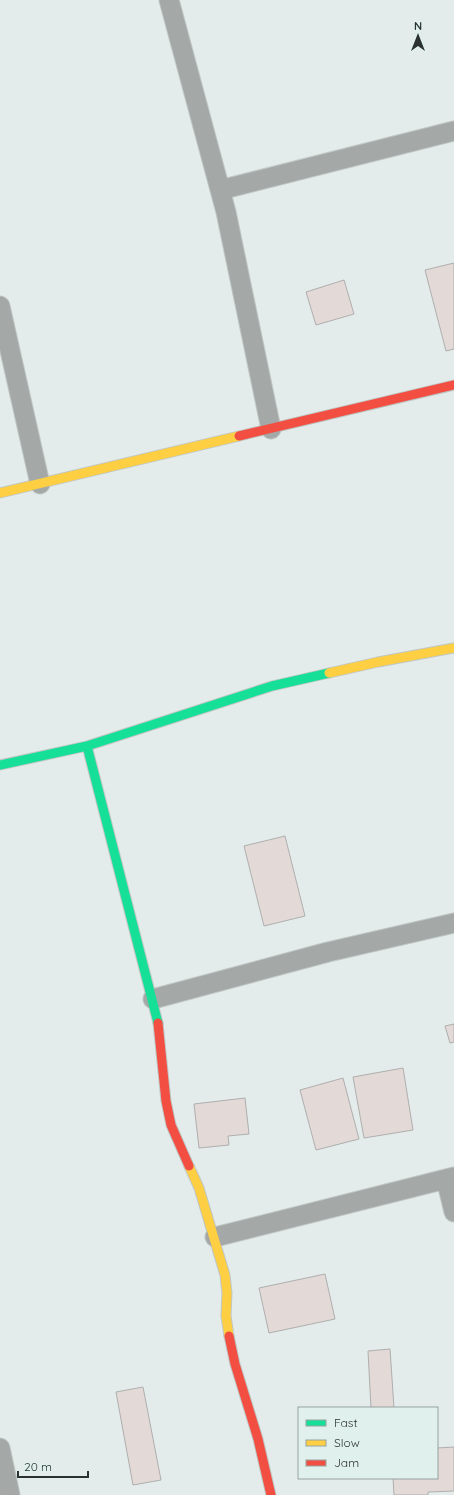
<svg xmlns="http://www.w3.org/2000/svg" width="454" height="1495" font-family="Quicksand,sans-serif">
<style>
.building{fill:#e3d9d7;stroke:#aeafae}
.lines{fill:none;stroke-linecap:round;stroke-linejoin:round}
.street-casing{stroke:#bfc6c4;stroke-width:21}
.fast-casing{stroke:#bfc6c4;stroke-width:11}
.slow-casing{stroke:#bfc6c4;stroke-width:11}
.jam-casing{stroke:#bfc6c4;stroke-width:11}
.street{stroke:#a4a8a7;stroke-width:19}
.fast{stroke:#16e098;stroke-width:9}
.slow{stroke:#ffcf43;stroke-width:9}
.jam{stroke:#f24e42;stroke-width:9}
</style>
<rect width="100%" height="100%" fill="#e3ecea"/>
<!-- building -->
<path class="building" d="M 454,263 L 454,349 L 446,351 L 425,270 Z
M 344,280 L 354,314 L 316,325 L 306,292 Z
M 285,836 L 305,916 L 264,926 L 244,846 Z
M 454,1024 L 454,1042 L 450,1043 L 445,1026 Z
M 403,1068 L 413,1130 L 364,1138 L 353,1077 Z
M 343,1078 L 359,1139 L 316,1150 L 300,1090 Z
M 245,1098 L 249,1134 L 228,1136 L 229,1145 L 199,1148 L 194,1104 Z
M 325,1274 L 335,1319 L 269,1333 L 259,1288 Z
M 390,1349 L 394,1408 L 371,1408 L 368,1351 Z
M 143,1387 L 161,1480 L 133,1485 L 116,1392 Z
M 454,1447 L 454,1491 L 428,1492 L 428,1495 L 394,1495 L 393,1478 L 437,1478 L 437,1448 Z"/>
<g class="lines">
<defs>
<path id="street" d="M 169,0 L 226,212 L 271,429
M 220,190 L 454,131
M 0,306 L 40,484
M 153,999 L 328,952 L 454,923
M 446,1179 L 454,1212
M 215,1237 L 454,1177
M 0,1448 L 10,1495"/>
<path id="fast" d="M 87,746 L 158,1023
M 0,765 L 87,746 L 272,686 L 329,673"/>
<path id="slow" d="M 0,493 L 239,436
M 329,673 L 378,662 L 454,648
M 189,1166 L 199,1188 L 225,1275 L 227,1293 L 226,1316 L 229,1336"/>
<path id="jam" d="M 239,436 L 454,385
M 158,1023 L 166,1101 L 171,1125 L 189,1166
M 229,1336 L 235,1364 L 258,1439 L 271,1495"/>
</defs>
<!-- street casing -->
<use href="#street" class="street-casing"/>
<!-- fast casing -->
<use href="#fast" class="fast-casing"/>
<!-- slow casing -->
<use href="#slow" class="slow-casing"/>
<!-- jam casing -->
<use href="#jam" class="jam-casing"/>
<!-- street -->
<use href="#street" class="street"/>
<!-- fast -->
<use href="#fast" class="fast"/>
<!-- slow -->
<use href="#slow" class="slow"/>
<!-- jam -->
<use href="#jam" class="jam"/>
</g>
<!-- legend -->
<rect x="298" y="1407" width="140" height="72" fill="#dff0ed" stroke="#97a4a1"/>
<rect x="306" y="1420" width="20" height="6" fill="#16e098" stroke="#97a4a1"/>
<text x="334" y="1427" font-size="12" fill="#2b3130">Fast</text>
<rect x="306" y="1440" width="20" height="6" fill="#ffcf43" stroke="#97a4a1"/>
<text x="334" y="1447" font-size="12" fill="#2b3130">Slow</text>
<rect x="306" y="1460" width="20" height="6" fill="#f24e42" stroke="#97a4a1"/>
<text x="334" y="1467" font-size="12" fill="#2b3130">Jam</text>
<!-- north arrow -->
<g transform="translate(418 36)" stroke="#dff0ed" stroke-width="3" paint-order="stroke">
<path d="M0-3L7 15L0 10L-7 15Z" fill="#2b3130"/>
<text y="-6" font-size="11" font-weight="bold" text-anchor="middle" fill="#2b3130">N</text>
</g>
<!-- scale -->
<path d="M18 1471v6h70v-6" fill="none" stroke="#2b3130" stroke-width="2"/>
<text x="24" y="1471" font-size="12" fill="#2b3130" stroke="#dff0ed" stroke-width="3" paint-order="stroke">20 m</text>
</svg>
